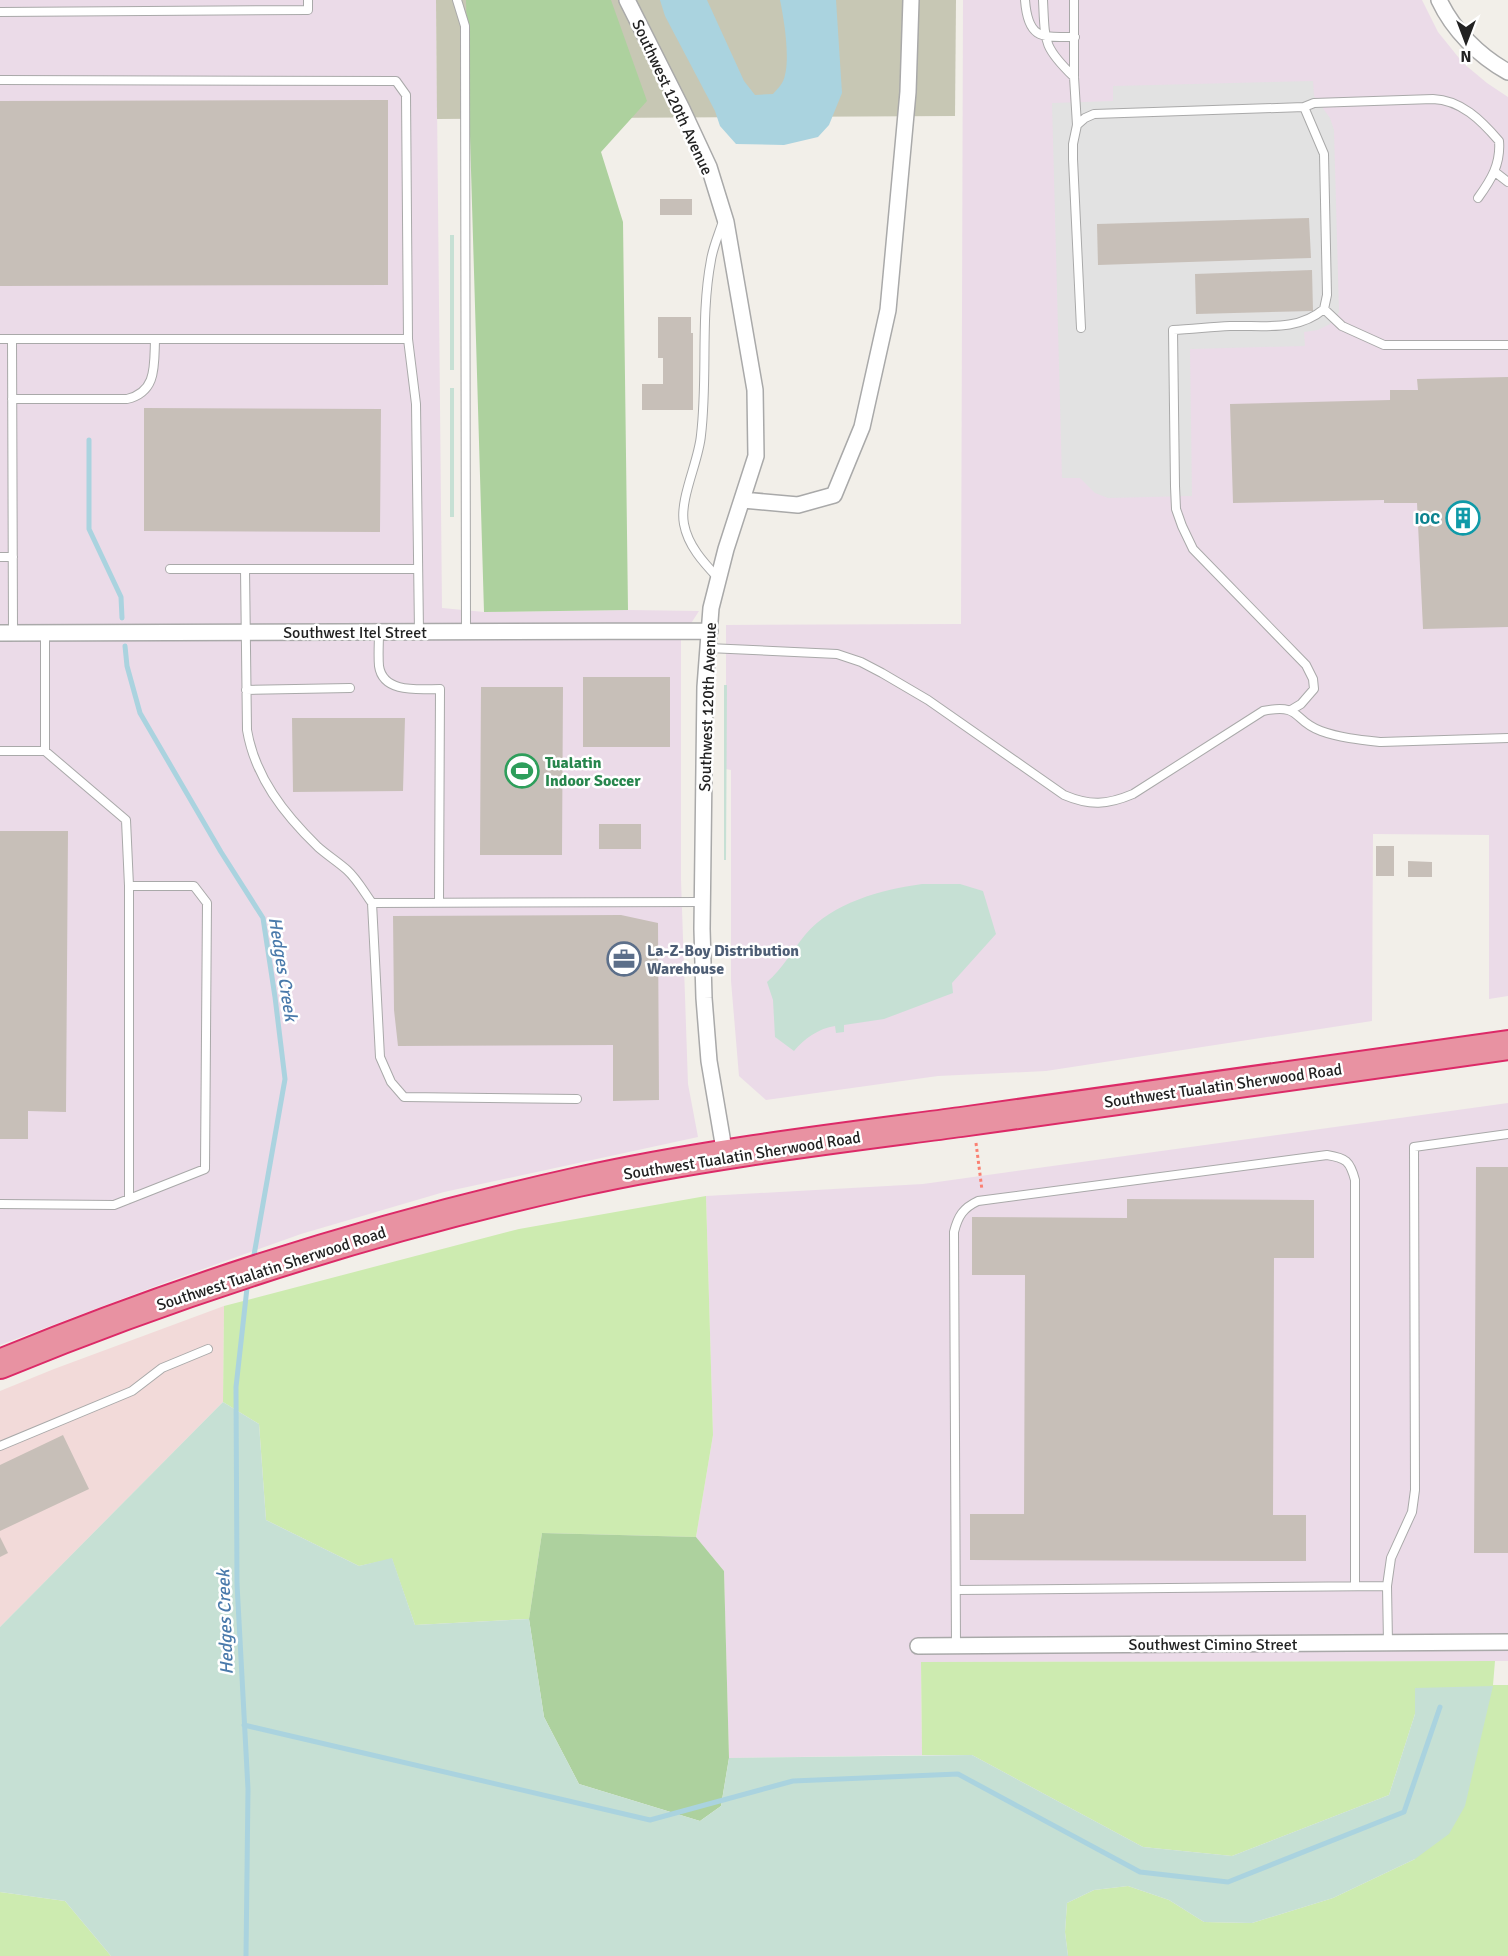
<svg xmlns="http://www.w3.org/2000/svg" width="1508" height="1956" font-family="Signika,sans-serif">
<style>
.commercial{fill:#f2dad9}
.industrial{fill:#ebdbe8}
.construction{fill:#c7c7b4}
.grass{fill:#cdebb0}
.forest{fill:#add19e}
.wetland{fill:#c6e0d4}
.parking{fill:#e2e2e2}
.water{fill:#aad3df}
.lines{fill:none;stroke-linecap:round;stroke-linejoin:round}
.stream{stroke:#aad3df;stroke-width:5}
.building{fill:#c7bfb8}
.lane-casing{stroke:#a9a9a9;stroke-width:10}
.street-casing{stroke:#a9a9a9;stroke-width:18}
.highway-casing{stroke:#dc2a67;stroke-width:32}
.path{stroke:#fa8072;stroke-width:3;stroke-dasharray:3 3;stroke-linecap:butt}
.lane{stroke:#fff;stroke-width:8}
.street{stroke:#fff;stroke-width:15}
.highway{stroke:#e892a2;stroke-width:28}
.labels{text-anchor:middle;stroke-width:5;stroke-linejoin:round;paint-order:stroke}
.street-label{font-size:16px;fill:#222;stroke:#fff}
.culture-label{font-size:16px;font-weight:bold;fill:#0d838f;stroke:#fff;text-anchor:end}
.leisure-label{font-size:16px;font-weight:bold;fill:#27864d;stroke:#fff;text-anchor:start}
.service-label{font-size:16px;font-weight:bold;fill:#4e5e75;stroke:#fff;text-anchor:start}
.water-label{font-size:18px;font-style:italic;fill:#4a7aab;stroke:#fff}
</style>
<rect width="100%" height="100%" fill="#f2efe9"/>
<!-- commercial -->
<path class="commercial" d="M 224,1306 L 223,1402 L 0,1627 L 0,1391 L 54,1369 Z"/>
<!-- industrial -->
<path class="industrial" d="M 0,0 L 436,0 L 442,608 L 484,612 L 628,610 L 699,611 L 681,639 L 681,880 L 688,1084 L 698,1137 L 444,1192 L 301,1234 L 164,1283 L 0,1345 Z
M 963,0 L 1422,0 L 1438,32 L 1463,63 L 1487,83 L 1508,97 L 1508,996 L 1489,999 L 1489,835 L 1373,834 L 1372,1021 L 1046,1071 L 938,1076 L 766,1100 L 739,1076 L 731,981 L 731,770 L 726,769 L 726,625 L 961,624 Z
M 1508,1103 L 1508,1661 L 921,1662 L 922,1755 L 729,1758 L 724,1571 L 696,1537 L 713,1435 L 706,1196 L 923,1184 Z"/>
<!-- construction -->
<path class="construction" d="M 436,0 L 956,0 L 955,116 L 437,119 Z"/>
<!-- grass -->
<path class="grass" d="M 706,1196 L 713,1435 L 696,1537 L 542,1533 L 529,1619 L 415,1625 L 392,1559 L 359,1566 L 266,1520 L 259,1424 L 223,1402 L 224,1306 L 519,1229 Z
M 1495,1661 L 1493,1685 L 1508,1685 L 1508,1956 L 1068,1956 L 1065,1932 L 1067,1903 L 1094,1890 L 1128,1886 L 1169,1900 L 1204,1922 L 1252,1923 L 1333,1898 L 1415,1859 L 1415,1688 L 1415,1714 L 1389,1795 L 1232,1856 L 1143,1847 L 972,1755 L 922,1755 L 921,1662 Z
M 0,1892 L 65,1901 L 111,1956 L 0,1956 Z"/>
<!-- forest -->
<path class="forest" d="M 466,0 L 611,0 L 647,101 L 601,152 L 623,222 L 628,610 L 484,612 Z
M 542,1533 L 696,1537 L 724,1571 L 729,1758 L 721,1806 L 700,1821 L 579,1784 L 544,1717 L 529,1619 Z"/>
<!-- wetland -->
<path class="wetland" d="M 450,235 L 454,235 L 454,370 L 450,370 Z
M 450,388 L 454,388 L 454,517 L 450,517 Z
M 724,685 L 727,685 L 726,860 L 724,860 Z
M 922,884 L 960,884 L 983,891 L 996,934 L 952,983 L 953,993 L 884,1019 L 844,1025 L 844,1032 L 836,1033 L 835,1026 C 819,1028 804,1039 794,1051 L 775,1037 L 773,1000 L 767,982 C 782,969 792,951 805,935 C 833,902 881,890 922,884 Z
M 223,1402 L 259,1424 L 266,1520 L 359,1566 L 392,1558 L 415,1625 L 529,1619 L 544,1717 L 579,1784 L 700,1821 L 721,1806 L 729,1758 L 972,1755 L 1143,1847 L 1232,1856 L 1389,1795 L 1415,1714 L 1415,1688 L 1493,1686 L 1465,1806 L 1449,1834 L 1415,1859 L 1333,1898 L 1252,1923 L 1204,1922 L 1169,1900 L 1128,1886 L 1094,1890 L 1067,1903 L 1065,1932 L 1068,1956 L 111,1956 L 65,1901 L 0,1892 L 0,1627 Z"/>
<!-- parking -->
<path class="parking" d="M 1313,81 L 1314,96 L 1330,118 L 1334,130 L 1339,312 L 1336,317 L 1330,324 L 1318,330 L 1304,332 L 1305,346 L 1190,349 L 1192,496 L 1108,498 L 1095,493 L 1080,478 L 1062,478 L 1052,103 L 1113,101 L 1113,86 Z"/>
<!-- water -->
<path class="water" d="M 660,0 L 707,0 L 744,81 L 755,95 L 773,94 C 776,90 780,87 782,83 C 792,66 784,19 780,0 L 836,0 L 842,93 L 829,125 L 818,137 L 784,145 L 736,144 L 720,126 L 715,111 L 665,16 Z"/>
<g class="lines">
<!-- stream -->
<path class="stream" d="M 89,440 L 89,529 L 121,597 L 122,618
M 125,646 L 127,666 L 140,713 L 221,852 L 263,918 L 275,997 L 285,1079 L 254,1255
M 244,1725 L 650,1820 L 793,1781 L 958,1774 L 1140,1872 L 1228,1882 L 1404,1812 L 1440,1707
M 246,1956 L 248,1789 L 237,1584 L 236,1387 L 247,1288"/>
</g>
<!-- building -->
<path class="building" d="M 388,100 L 388,285 L 0,286 L 0,101 Z
M 660,199 L 692,199 L 692,215 L 660,215 Z
M 1309,218 L 1311,258 L 1098,265 L 1097,224 Z
M 1312,270 L 1313,311 L 1196,314 L 1195,274 Z
M 658,317 L 691,317 L 691,333 L 693,333 L 693,410 L 642,410 L 642,384 L 663,384 L 663,358 L 658,358 Z
M 1508,377 L 1508,627 L 1423,629 L 1417,503 L 1384,503 L 1384,500 L 1233,503 L 1230,404 L 1390,400 L 1390,390 L 1418,390 L 1417,379 Z
M 144,408 L 381,409 L 380,532 L 144,531 Z
M 583,677 L 670,677 L 670,747 L 583,747 Z
M 481,687 L 563,687 L 562,855 L 480,855 Z
M 292,718 L 405,718 L 403,791 L 293,792 Z
M 599,824 L 641,824 L 641,849 L 599,849 Z
M 0,831 L 68,831 L 66,1112 L 28,1111 L 28,1139 L 0,1139 Z
M 1376,846 L 1394,846 L 1394,876 L 1376,876 Z
M 1408,861 L 1432,862 L 1432,877 L 1408,877 Z
M 621,915 L 658,923 L 659,1100 L 613,1101 L 613,1045 L 398,1046 L 394,1010 L 393,916 Z
M 1476,1167 L 1508,1167 L 1508,1553 L 1474,1553 Z
M 1127,1199 L 1314,1200 L 1314,1258 L 1274,1258 L 1273,1515 L 1306,1515 L 1306,1561 L 970,1560 L 970,1514 L 1024,1514 L 1025,1275 L 972,1275 L 972,1217 L 1127,1218 Z
M 63,1435 L 89,1489 L 0,1531 L 0,1465 Z
M 0,1537 L 8,1553 L 0,1557 Z"/>
<g class="lines">
<defs>
<path id="lane" d="M 457,0 L 465,26 L 466,632
M 1025,0 C 1028,40 1042,37 1075,37
M 1043,0 C 1045,42 1043,47 1074,77
M 1074,0 L 1074,77 L 1077,125 L 1073,144 L 1073,159 L 1081,328
M 0,12 L 308,10 L 308,0
M 0,80 L 396,81 L 406,95 L 408,339
M 1304,107 L 1314,103 L 1433,99 C 1461,100 1481,120 1499,141 C 1501,164 1491,180 1478,198
M 1077,125 L 1085,118 L 1094,114 L 1304,107 L 1324,154 L 1327,295 L 1324,309 C 1297,332 1263,325 1230,326 C 1211,327 1192,329 1173,330 L 1175,486 L 1176,509 L 1182,526 L 1193,549 L 1306,665 L 1313,679 L 1314,689 L 1301,704 L 1291,710
M 1495,172 L 1508,182
M 1324,309 L 1342,326 L 1384,345 L 1508,345
M 0,339 L 408,339 L 416,404 L 419,632
M 12,339 L 13,632
M 12,399 L 127,399 C 157,392 154,366 155,340
M 0,557 L 13,557
M 170,569 L 418,569
M 245,569 L 247,730 C 255,777 284,814 318,847 C 327,855 338,862 347,870 C 357,879 364,892 372,903 L 703,902
M 718,578 C 704,563 688,546 684,524 C 679,499 699,461 701,435 C 708,377 700,318 711,260 C 713,247 719,234 723,221
M 45,632 L 45,751
M 379,632 C 379,643 378,655 379,666 C 383,694 420,689 440,689 L 439,902
M 708,648 L 837,654 L 861,662 L 882,673 L 928,700 L 1064,795 C 1090,806 1107,805 1133,794 L 1263,711 C 1303,703 1292,721 1321,731 C 1340,738 1362,740 1381,742 L 1508,738
M 246,690 L 350,688
M 0,751 L 45,751 L 126,820 L 129,886 L 194,886 L 207,903 L 205,1169 L 114,1205 L 0,1204
M 372,903 L 380,1057 L 391,1082 L 404,1097 L 577,1099
M 129,1199 L 129,886
M 0,1446 L 132,1391 L 162,1368 L 208,1349
M 956,1590 L 1387,1586
M 1388,1643 L 1387,1586 L 1391,1558 L 1412,1512 L 1415,1490 L 1414,1147 L 1508,1134
M 956,1646 L 954,1232 C 958,1216 963,1208 978,1201 L 1327,1155 C 1346,1158 1350,1161 1355,1180 L 1355,1586"/>
<path id="street" d="M 627,0 L 682,109 L 709,167 L 726,222 L 755,390 L 756,456 L 726,549 L 711,608 L 705,687 L 702,929 L 704,998 L 709,1061 L 725,1155
M 1439,0 C 1453,30 1479,56 1508,72
M 743,500 L 798,505 L 834,495 L 862,427 L 888,310 L 908,92 L 911,0
M 0,633 L 710,631
M 918,1646 L 1508,1642"/>
<path id="highway" d="M 0,1364 C 187,1287 381,1226 578,1182 C 704,1154 833,1139 961,1122 C 1144,1096 1326,1071 1508,1045"/>
</defs>
<!-- lane casing -->
<use href="#lane" class="lane-casing"/>
<!-- street casing -->
<use href="#street" class="street-casing"/>
<!-- highway casing -->
<use href="#highway" class="highway-casing"/>
<!-- path -->
<path class="path" d="M 976,1143 L 982,1190"/>
<!-- lane -->
<use href="#lane" class="lane"/>
<!-- street -->
<use href="#street" class="street"/>
<!-- highway -->
<use href="#highway" class="highway"/>
</g>
<!-- icons -->
<defs>
<symbol id="building-ring" viewBox="-11 -11 22 22"><circle r="9.5" fill="#fff" stroke="#0f9aa8" stroke-width="1.5"/><path d="M-4-6H4V6H1V3H-1V6H-4ZM-2.5-4.3h1.7v1.8h-1.7ZM.8-4.3h1.7v1.8H.8ZM-2.5-1h1.7V.8h-1.7ZM.8-1h1.7V.8H.8Z" fill="#0f9aa8"/></symbol>
<symbol id="stadium-ring" viewBox="-11 -11 22 22"><circle r="9.5" fill="#fff" stroke="#2e9e5b" stroke-width="1.5"/><path d="M0-5a6.5 5 0 1 0 0 10a6.5 5 0 1 0 0-10ZM-3.5-1.8h7v3.6h-7Z" fill="#2e9e5b"/></symbol>
<symbol id="office-ring" viewBox="-11 -11 22 22"><circle r="9.5" fill="#fff" stroke="#5c6f8a" stroke-width="1.5"/><path d="M-6-3h4V-5.5h4V-3h4V5H-6ZM-1-4.5V-3h2v-1.5ZM-6 0V1H6V0Z" fill="#5c6f8a"/></symbol>
</defs>
<g fill-rule="evenodd">
<use href="#building-ring" x="1444" y="499" width="38" height="38"/>
<use href="#stadium-ring" x="503" y="752" width="38" height="38"/>
<use href="#office-ring" x="605" y="940" width="38" height="38"/>
</g>
<g class="labels">
<!-- street labels -->
<g class="street-label">
<text transform="translate(673 97) rotate(65)" y="6">Southwest 120th Avenue</text>
<text x="355" y="638">Southwest Itel Street</text>
<text transform="translate(707 707) rotate(-88)" y="6">Southwest 120th Avenue</text>
<text transform="translate(1223 1085) rotate(-8)" y="6">Southwest Tualatin Sherwood Road</text>
<text transform="translate(742 1155) rotate(-9)" y="6">Southwest Tualatin Sherwood Road</text>
<text transform="translate(271 1268) rotate(-18)" y="6">Southwest Tualatin Sherwood Road</text>
<text x="1213" y="1650">Southwest Cimino Street</text>
</g>
<!-- culture labels -->
<g class="culture-label">
<text x="1440" y="524">IOC</text>
</g>
<!-- leisure labels -->
<g class="leisure-label">
<text x="545" y="768">Tualatin<tspan x="545" dy="18">Indoor Soccer</tspan></text>
</g>
<!-- service labels -->
<g class="service-label">
<text x="647" y="956">La-Z-Boy Distribution<tspan x="647" dy="18">Warehouse</tspan></text>
</g>
<!-- water labels -->
<g class="water-label">
<text transform="translate(283 969) rotate(81)" y="6">Hedges Creek</text>
<text transform="translate(225 1622) rotate(-92)" y="6">Hedges Creek</text>
</g>
</g>
<!-- north arrow -->
<g transform="translate(1466 42) rotate(180)" stroke="#ffffff" stroke-width="4.5" paint-order="stroke">
<path d="M0-4.5L10 22L0 15L-10 22Z" fill="#222222"/>
<text y="-9" font-size="16" font-weight="bold" text-anchor="middle" fill="#222222">N</text>
</g>
</svg>
